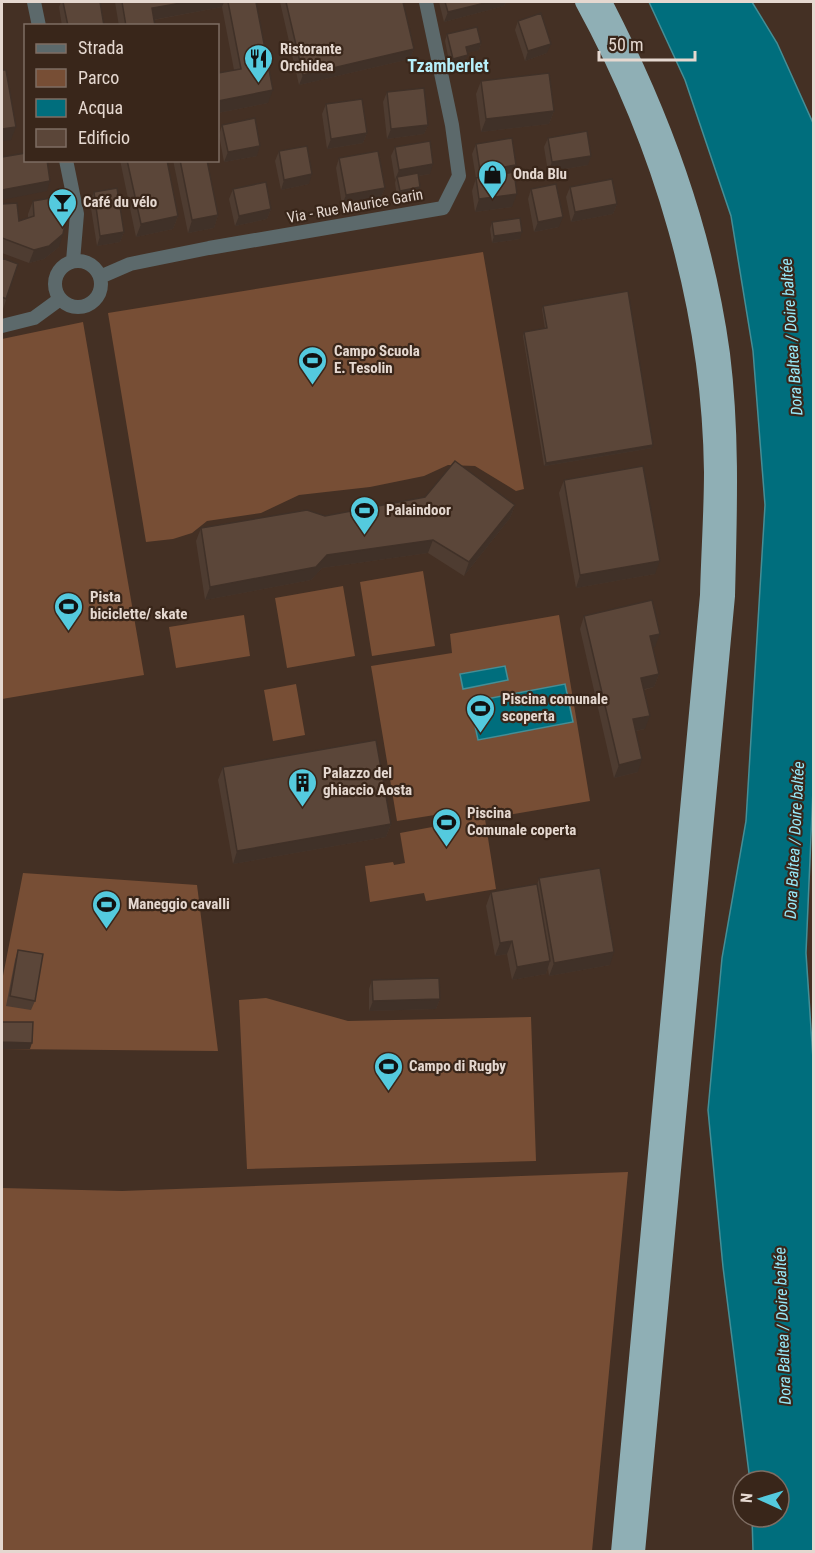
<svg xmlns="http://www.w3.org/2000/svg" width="815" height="1553" font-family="'Roboto Condensed',sans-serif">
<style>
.green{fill:#774e35}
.water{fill:#006e7d;stroke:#458e96;stroke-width:1.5}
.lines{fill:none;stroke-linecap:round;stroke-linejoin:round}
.minor{stroke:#5c696b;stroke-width:14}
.motorway{stroke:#8fafb5;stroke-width:18}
.wall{fill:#4e3c31}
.shaded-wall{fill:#403128}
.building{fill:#5b4639;stroke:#403128;stroke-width:1.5}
.labels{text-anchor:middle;stroke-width:4.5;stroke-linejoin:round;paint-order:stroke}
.poi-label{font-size:15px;font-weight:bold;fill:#e5d8d0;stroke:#39261a;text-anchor:start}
.street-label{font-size:15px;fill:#e5d8d0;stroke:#39261a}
.water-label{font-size:16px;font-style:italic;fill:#98eafa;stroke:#39261a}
.quarter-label{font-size:18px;font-weight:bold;fill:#b6effa;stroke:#39261a}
</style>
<rect width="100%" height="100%" fill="#443024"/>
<!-- green -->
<path class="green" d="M 483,252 L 524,489 L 516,491 L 475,466 L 448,465 L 424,476 L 370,487 L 299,495 L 261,513 L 207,521 L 192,533 L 173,539 L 146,542 L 108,313 Z
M 83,322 L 144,675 L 2,699 L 2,339 Z
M 423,571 L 435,646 L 372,656 L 360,582 Z
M 343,586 L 355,656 L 287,668 L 275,598 Z
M 244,615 L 250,656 L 176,668 L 169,627 Z
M 559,615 L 590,801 L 485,819 L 496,889 L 426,901 L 424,893 L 370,902 L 365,866 L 393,862 L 394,865 L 405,863 L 400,833 L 443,825 L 441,814 L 397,821 L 371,666 L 452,653 L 450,634 Z
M 296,684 L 305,735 L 273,741 L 264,690 Z
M 23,873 L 197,885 L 218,1051 L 2,1049 L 2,981 Z
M 266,998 L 348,1021 L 531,1017 L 536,1161 L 247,1169 L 239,1000 Z
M 628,1172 L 592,1551 L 2,1551 L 2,1188 L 122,1191 Z"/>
<!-- water -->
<path class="water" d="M 649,2 L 752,2 L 777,43 L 813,123 L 814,766 L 806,953 L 814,1074 L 813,1551 L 753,1551 L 752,1517 L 779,1517 L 779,1481 L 750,1481 L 723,1267 L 708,1110 L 722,958 L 746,821 L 765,505 L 753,351 L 731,216 L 685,80 Z
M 505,666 L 508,680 L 463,689 L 460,674 Z
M 565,684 L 573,722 L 478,740 L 470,702 Z"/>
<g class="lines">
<!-- minor -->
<path class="minor" d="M 34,2 L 39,26
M 66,160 L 77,214 L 73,261
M55 284a23 23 0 1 1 46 0a23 23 0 1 1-46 0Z
M 100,277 L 130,264 L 209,248 L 443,208 L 459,176 L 452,125 L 426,2
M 2,326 L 34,318 L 60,299"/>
<!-- motorway -->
<path class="motorway" d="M 584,2 C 662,144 711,308 713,472 C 713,512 710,554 709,595 L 620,1552
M 603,2 C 661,114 704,229 721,354 C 731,434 728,515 726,596 L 636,1552"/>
</g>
<!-- wall -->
<path class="wall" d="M 61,2 L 100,2 L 104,26 L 62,26 L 59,7 Z
M 115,2 L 256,2 L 268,103 L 218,113 L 218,73 L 234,70 L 222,7 L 154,20 L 155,26 L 119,26 Z
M 280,2 L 403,2 L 414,49 L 410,59 L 299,85 Z
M 439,2 L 506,2 L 504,6 L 444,22 Z
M 518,21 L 547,53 L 525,61 L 515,30 Z
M 447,34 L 481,43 L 479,50 L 467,53 L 465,62 L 450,66 L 445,41 Z
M 481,81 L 554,111 L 549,124 L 481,132 L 476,94 Z
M 387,92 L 428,125 L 424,134 L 387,139 L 383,102 Z
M 326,104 L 367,133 L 363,143 L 327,149 L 322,114 Z
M 222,125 L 257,156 L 224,162 L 219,135 Z
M 548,138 L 588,165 L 548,172 L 544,147 Z
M 476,144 L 516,165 L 514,172 L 512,207 L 475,212 L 472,191 L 476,178 L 472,154 Z
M 395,147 L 430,174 L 418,176 L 418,194 L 397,197 L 395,183 L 396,179 L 395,180 L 391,156 Z
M 279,151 L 309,184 L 281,190 L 275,161 Z
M 339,158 L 385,188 L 381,197 L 342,205 L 336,168 Z
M 120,160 L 167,160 L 178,216 L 173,229 L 136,237 Z
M 173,160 L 207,160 L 218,215 L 214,228 L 188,233 Z
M 570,187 L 617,204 L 613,214 L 571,222 L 566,197 Z
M 233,189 L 271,209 L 267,219 L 235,226 L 229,199 Z
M 531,189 L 559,227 L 534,232 L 528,199 Z
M 94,192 L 124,232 L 120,242 L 97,246 L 90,202 Z
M 33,201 L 59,247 L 44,259 L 29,263 L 2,253 L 2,204 L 19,221 L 28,218 L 28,214 Z
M 492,222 L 520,239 L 492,243 L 490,229 Z
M 2,258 L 18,264 L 3,309 L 2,308 Z
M 543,306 L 652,448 L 544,466 L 523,336 L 524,332 L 545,329 L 542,309 Z
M 564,480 L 655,574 L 576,588 L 559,493 Z
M 515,505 L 510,518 L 464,576 L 428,553 L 322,568 L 311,580 L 205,600 L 196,541 L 201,528 L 325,516 Z
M 584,616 L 655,647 L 653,647 L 659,674 L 654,687 L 644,690 L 645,729 L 636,731 L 638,772 L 614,778 L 580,629 Z
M 223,767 L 391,824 L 386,837 L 233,864 L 218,780 Z
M 539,878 L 610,965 L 549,976 L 548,968 L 546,974 L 512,980 L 507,954 L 495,956 L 486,906 L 491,892 L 537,885 Z
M 18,950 L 35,1001 L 31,1010 L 6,1006 L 15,960 Z
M 372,980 L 440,999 L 436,1009 L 369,1011 L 369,989 Z"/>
<!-- shaded-wall -->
<path class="shaded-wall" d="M 187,2 L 224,2 L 222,7 L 147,21 L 152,8 Z
M 489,2 L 506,2 L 504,6 L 444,22 L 448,12 Z
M 481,43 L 479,50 L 464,54 L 466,47 Z
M 551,44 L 547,53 L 525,61 L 528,51 Z
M 414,49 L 410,59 L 299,85 L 303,75 Z
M 468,55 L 465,62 L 450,66 L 453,59 Z
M 273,90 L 268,103 L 218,113 L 218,101 Z
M 554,111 L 549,124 L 481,132 L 486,119 Z
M 428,125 L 424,134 L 387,139 L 391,129 Z
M 16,127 L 11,140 L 2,141 L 2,129 Z
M 367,133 L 363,143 L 327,149 L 331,139 Z
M 260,146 L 257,156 L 224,162 L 228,152 Z
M 591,156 L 588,165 L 548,172 L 552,162 Z
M 433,164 L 430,174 L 398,179 L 397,177 L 396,179 L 395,180 L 399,170 Z
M 516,165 L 513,175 L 477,181 L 480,171 Z
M 312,174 L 309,184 L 281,190 L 284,180 Z
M 50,181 L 47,191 L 2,200 L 2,190 Z
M 420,187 L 418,194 L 397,197 L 400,191 Z
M 385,188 L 381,197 L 342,205 L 346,195 Z
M 517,194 L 512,207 L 475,212 L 479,199 Z
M 617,204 L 613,214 L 571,222 L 575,212 Z
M 271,209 L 267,219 L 235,226 L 239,216 Z
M 218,215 L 214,228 L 188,233 L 192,220 Z
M 178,216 L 173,229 L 136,237 L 141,224 Z
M 563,217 L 559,227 L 534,232 L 538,222 Z
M 124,232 L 120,242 L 97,246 L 100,236 Z
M 522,232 L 520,239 L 492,243 L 494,236 Z
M 63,234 L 59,247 L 44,259 L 29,263 L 34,250 Z
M 653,445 L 652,448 L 544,466 L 546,463 Z
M 515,505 L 510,518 L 464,576 L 469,562 Z
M 433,540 L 428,553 L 322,568 L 311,580 L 205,600 L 210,587 L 327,555 Z
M 660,561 L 655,574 L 576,588 L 580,575 Z
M 660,634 L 655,647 L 645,649 L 650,636 Z
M 659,674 L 654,687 L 636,691 L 641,678 Z
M 650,716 L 645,729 L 629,732 L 633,719 Z
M 642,759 L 638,772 L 614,778 L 619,765 Z
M 391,824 L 386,837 L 233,864 L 237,851 Z
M 512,941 L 507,954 L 495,956 L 500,943 Z
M 614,952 L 610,965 L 549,976 L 554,963 Z
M 550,961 L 546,974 L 512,980 L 517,967 Z
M 440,999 L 436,1009 L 369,1011 L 373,1001 Z
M 2,1042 L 32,1043 L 30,1049 L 2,1049 Z"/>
<!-- building -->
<path class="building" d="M 63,2 L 100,2 L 104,26 L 68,26 Z
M 122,2 L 187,2 L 152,8 L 155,26 L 126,26 Z
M 228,2 L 256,2 L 273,90 L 218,101 L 218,73 L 241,69 Z
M 286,2 L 403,2 L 414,49 L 303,75 Z
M 445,2 L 489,2 L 448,12 Z
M 541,13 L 551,44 L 528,51 L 518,21 Z
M 477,27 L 481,43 L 466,47 L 468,55 L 453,59 L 447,34 Z
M 2,70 L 6,70 L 16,127 L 2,129 Z
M 549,73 L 554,111 L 486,119 L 481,81 Z
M 424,88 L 428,125 L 391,129 L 387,92 Z
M 362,99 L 367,133 L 331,139 L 326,104 Z
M 255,118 L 260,146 L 228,152 L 222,125 Z
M 587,131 L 591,156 L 552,162 L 548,138 Z
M 512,138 L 516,165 L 480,171 L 476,144 Z
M 430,141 L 433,164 L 399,170 L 395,147 Z
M 307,146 L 312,174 L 284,180 L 279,151 Z
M 378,151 L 385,188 L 346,195 L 339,158 Z
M 26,153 L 26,160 L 47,160 L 50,181 L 2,190 L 2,157 Z
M 127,160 L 167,160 L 178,216 L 141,224 Z
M 180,160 L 207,160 L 218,215 L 192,220 Z
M 514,172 L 517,194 L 479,199 L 476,178 Z
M 418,173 L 420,187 L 400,191 L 397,177 Z
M 612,179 L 617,204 L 575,212 L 570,187 Z
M 266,182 L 271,209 L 239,216 L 233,189 Z
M 556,184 L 563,217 L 538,222 L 531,189 Z
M 117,188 L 124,232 L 100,236 L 94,192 Z
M 63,196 L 67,215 L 63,234 L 49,246 L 34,250 L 2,238 L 2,204 L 17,203 L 19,221 L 34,216 L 33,201 Z
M 520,218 L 522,232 L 494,236 L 492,222 Z
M 2,258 L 18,264 L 6,299 L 2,297 Z
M 628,291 L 653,445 L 546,463 L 524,332 L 547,328 L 543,306 Z
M 455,461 L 515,505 L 469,562 L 433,540 L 327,555 L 316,567 L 210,587 L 201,528 L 307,510 L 325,516 L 425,497 Z
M 643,466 L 660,561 L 580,575 L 564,480 Z
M 652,600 L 660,634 L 650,636 L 659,674 L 641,678 L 650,716 L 633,719 L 642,759 L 619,765 L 584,616 Z
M 376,740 L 391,824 L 237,851 L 223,767 Z
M 600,868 L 614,952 L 554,963 L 539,878 Z
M 537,884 L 550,961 L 517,967 L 512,941 L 500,943 L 491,892 Z
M 18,950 L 43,954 L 35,1001 L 10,996 Z
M 439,978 L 440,999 L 373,1001 L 372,980 Z
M 2,1022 L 33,1022 L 32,1043 L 2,1042 Z"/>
<!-- icons -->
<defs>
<symbol id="restaurant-pin" viewBox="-11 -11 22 30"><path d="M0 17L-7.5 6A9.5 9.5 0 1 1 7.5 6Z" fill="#54cade" stroke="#39261a"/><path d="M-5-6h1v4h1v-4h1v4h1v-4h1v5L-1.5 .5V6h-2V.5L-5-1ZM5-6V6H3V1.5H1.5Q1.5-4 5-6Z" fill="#111"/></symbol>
<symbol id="shop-pin" viewBox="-11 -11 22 30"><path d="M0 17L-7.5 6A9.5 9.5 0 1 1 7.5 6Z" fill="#54cade" stroke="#39261a"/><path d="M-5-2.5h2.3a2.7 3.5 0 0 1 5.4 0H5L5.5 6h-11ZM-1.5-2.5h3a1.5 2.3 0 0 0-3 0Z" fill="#111"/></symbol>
<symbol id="bar-pin" viewBox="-11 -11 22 30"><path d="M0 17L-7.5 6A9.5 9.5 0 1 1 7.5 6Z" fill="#54cade" stroke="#39261a"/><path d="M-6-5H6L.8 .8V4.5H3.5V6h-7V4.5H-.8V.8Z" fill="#111"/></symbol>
<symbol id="stadium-pin" viewBox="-11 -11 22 30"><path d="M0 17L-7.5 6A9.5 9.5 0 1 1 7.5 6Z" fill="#54cade" stroke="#39261a"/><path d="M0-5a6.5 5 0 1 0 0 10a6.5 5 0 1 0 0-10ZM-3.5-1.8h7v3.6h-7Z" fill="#111"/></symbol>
<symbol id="building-pin" viewBox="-11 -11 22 30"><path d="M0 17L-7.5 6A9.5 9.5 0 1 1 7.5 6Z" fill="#54cade" stroke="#39261a"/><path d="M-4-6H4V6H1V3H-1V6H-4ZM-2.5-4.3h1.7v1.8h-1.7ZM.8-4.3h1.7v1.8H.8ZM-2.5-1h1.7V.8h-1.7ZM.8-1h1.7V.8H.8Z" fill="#111"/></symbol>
</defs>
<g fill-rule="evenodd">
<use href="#restaurant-pin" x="242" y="42" width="33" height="45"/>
<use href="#shop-pin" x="476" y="158" width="33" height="45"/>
<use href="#bar-pin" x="46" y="186" width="33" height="45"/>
<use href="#stadium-pin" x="296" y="344" width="33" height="45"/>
<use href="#stadium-pin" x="348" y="494" width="33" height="45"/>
<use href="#stadium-pin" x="52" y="590" width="33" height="45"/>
<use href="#stadium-pin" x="464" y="692" width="33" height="45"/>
<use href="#building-pin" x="286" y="766" width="33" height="45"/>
<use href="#stadium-pin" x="430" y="806" width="33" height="45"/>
<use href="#stadium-pin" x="90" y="888" width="33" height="45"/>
<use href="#stadium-pin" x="372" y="1050" width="33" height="45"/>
</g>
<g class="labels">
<!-- poi labels -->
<g class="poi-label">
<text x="280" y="54">Ristorante<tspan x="280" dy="17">Orchidea</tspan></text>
<text x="513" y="179">Onda Blu</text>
<text x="83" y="207">Café du vélo</text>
<text x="334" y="356">Campo Scuola<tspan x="334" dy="17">E. Tesolin</tspan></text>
<text x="386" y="515">Palaindoor</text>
<text x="90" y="602">Pista<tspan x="90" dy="17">biciclette/ skate</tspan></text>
<text x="502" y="704">Piscina comunale<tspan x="502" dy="17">scoperta</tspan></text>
<text x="323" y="778">Palazzo del<tspan x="323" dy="17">ghiaccio Aosta</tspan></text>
<text x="467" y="818">Piscina<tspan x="467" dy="17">Comunale coperta</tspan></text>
<text x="128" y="909">Maneggio cavalli</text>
<text x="409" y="1071">Campo di Rugby</text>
</g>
<!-- street labels -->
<g class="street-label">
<text transform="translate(355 206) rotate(-10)" y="5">Via - Rue Maurice Garin</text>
</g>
<!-- water labels -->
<g class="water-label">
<text transform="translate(791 337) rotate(-94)" y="6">Dora Baltea / Doire baltée</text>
<text transform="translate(794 840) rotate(-87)" y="6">Dora Baltea / Doire baltée</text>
<text transform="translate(782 1326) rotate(-92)" y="6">Dora Baltea / Doire baltée</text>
</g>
<!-- quarter labels -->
<g class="quarter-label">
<text x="448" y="72">Tzamberlet</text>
</g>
</g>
<!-- border -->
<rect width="815" height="1553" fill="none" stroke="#e5d8d0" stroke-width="6"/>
<!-- legend -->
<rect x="24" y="24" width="195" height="138" fill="#39261a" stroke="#7e6d63" stroke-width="1.5"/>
<rect x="36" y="44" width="30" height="9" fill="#5c696b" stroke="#7e6d63" stroke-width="1.5"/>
<text x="78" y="54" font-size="18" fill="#e5d8d0">Strada</text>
<rect x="36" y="69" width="30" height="18" fill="#774e35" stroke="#7e6d63" stroke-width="1.5"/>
<text x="78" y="84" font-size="18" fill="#e5d8d0">Parco</text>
<rect x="36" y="99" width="30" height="18" fill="#006e7d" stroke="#7e6d63" stroke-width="1.5"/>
<text x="78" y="114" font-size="18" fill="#e5d8d0">Acqua</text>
<rect x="36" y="129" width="30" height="18" fill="#5b4639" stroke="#7e6d63" stroke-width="1.5"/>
<text x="78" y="144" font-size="18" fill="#e5d8d0">Edificio</text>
<!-- north arrow -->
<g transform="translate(761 1499) rotate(274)"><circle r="28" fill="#39261a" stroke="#7e6d63" stroke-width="1.5"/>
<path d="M0-4.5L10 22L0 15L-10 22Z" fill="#54cade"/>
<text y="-9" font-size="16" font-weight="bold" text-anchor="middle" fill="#e5d8d0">N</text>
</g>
<!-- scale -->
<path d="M599 51v9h96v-9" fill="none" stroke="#e5d8d0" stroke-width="3"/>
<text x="608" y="51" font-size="18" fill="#e5d8d0" stroke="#39261a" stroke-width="4.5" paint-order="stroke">50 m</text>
</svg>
